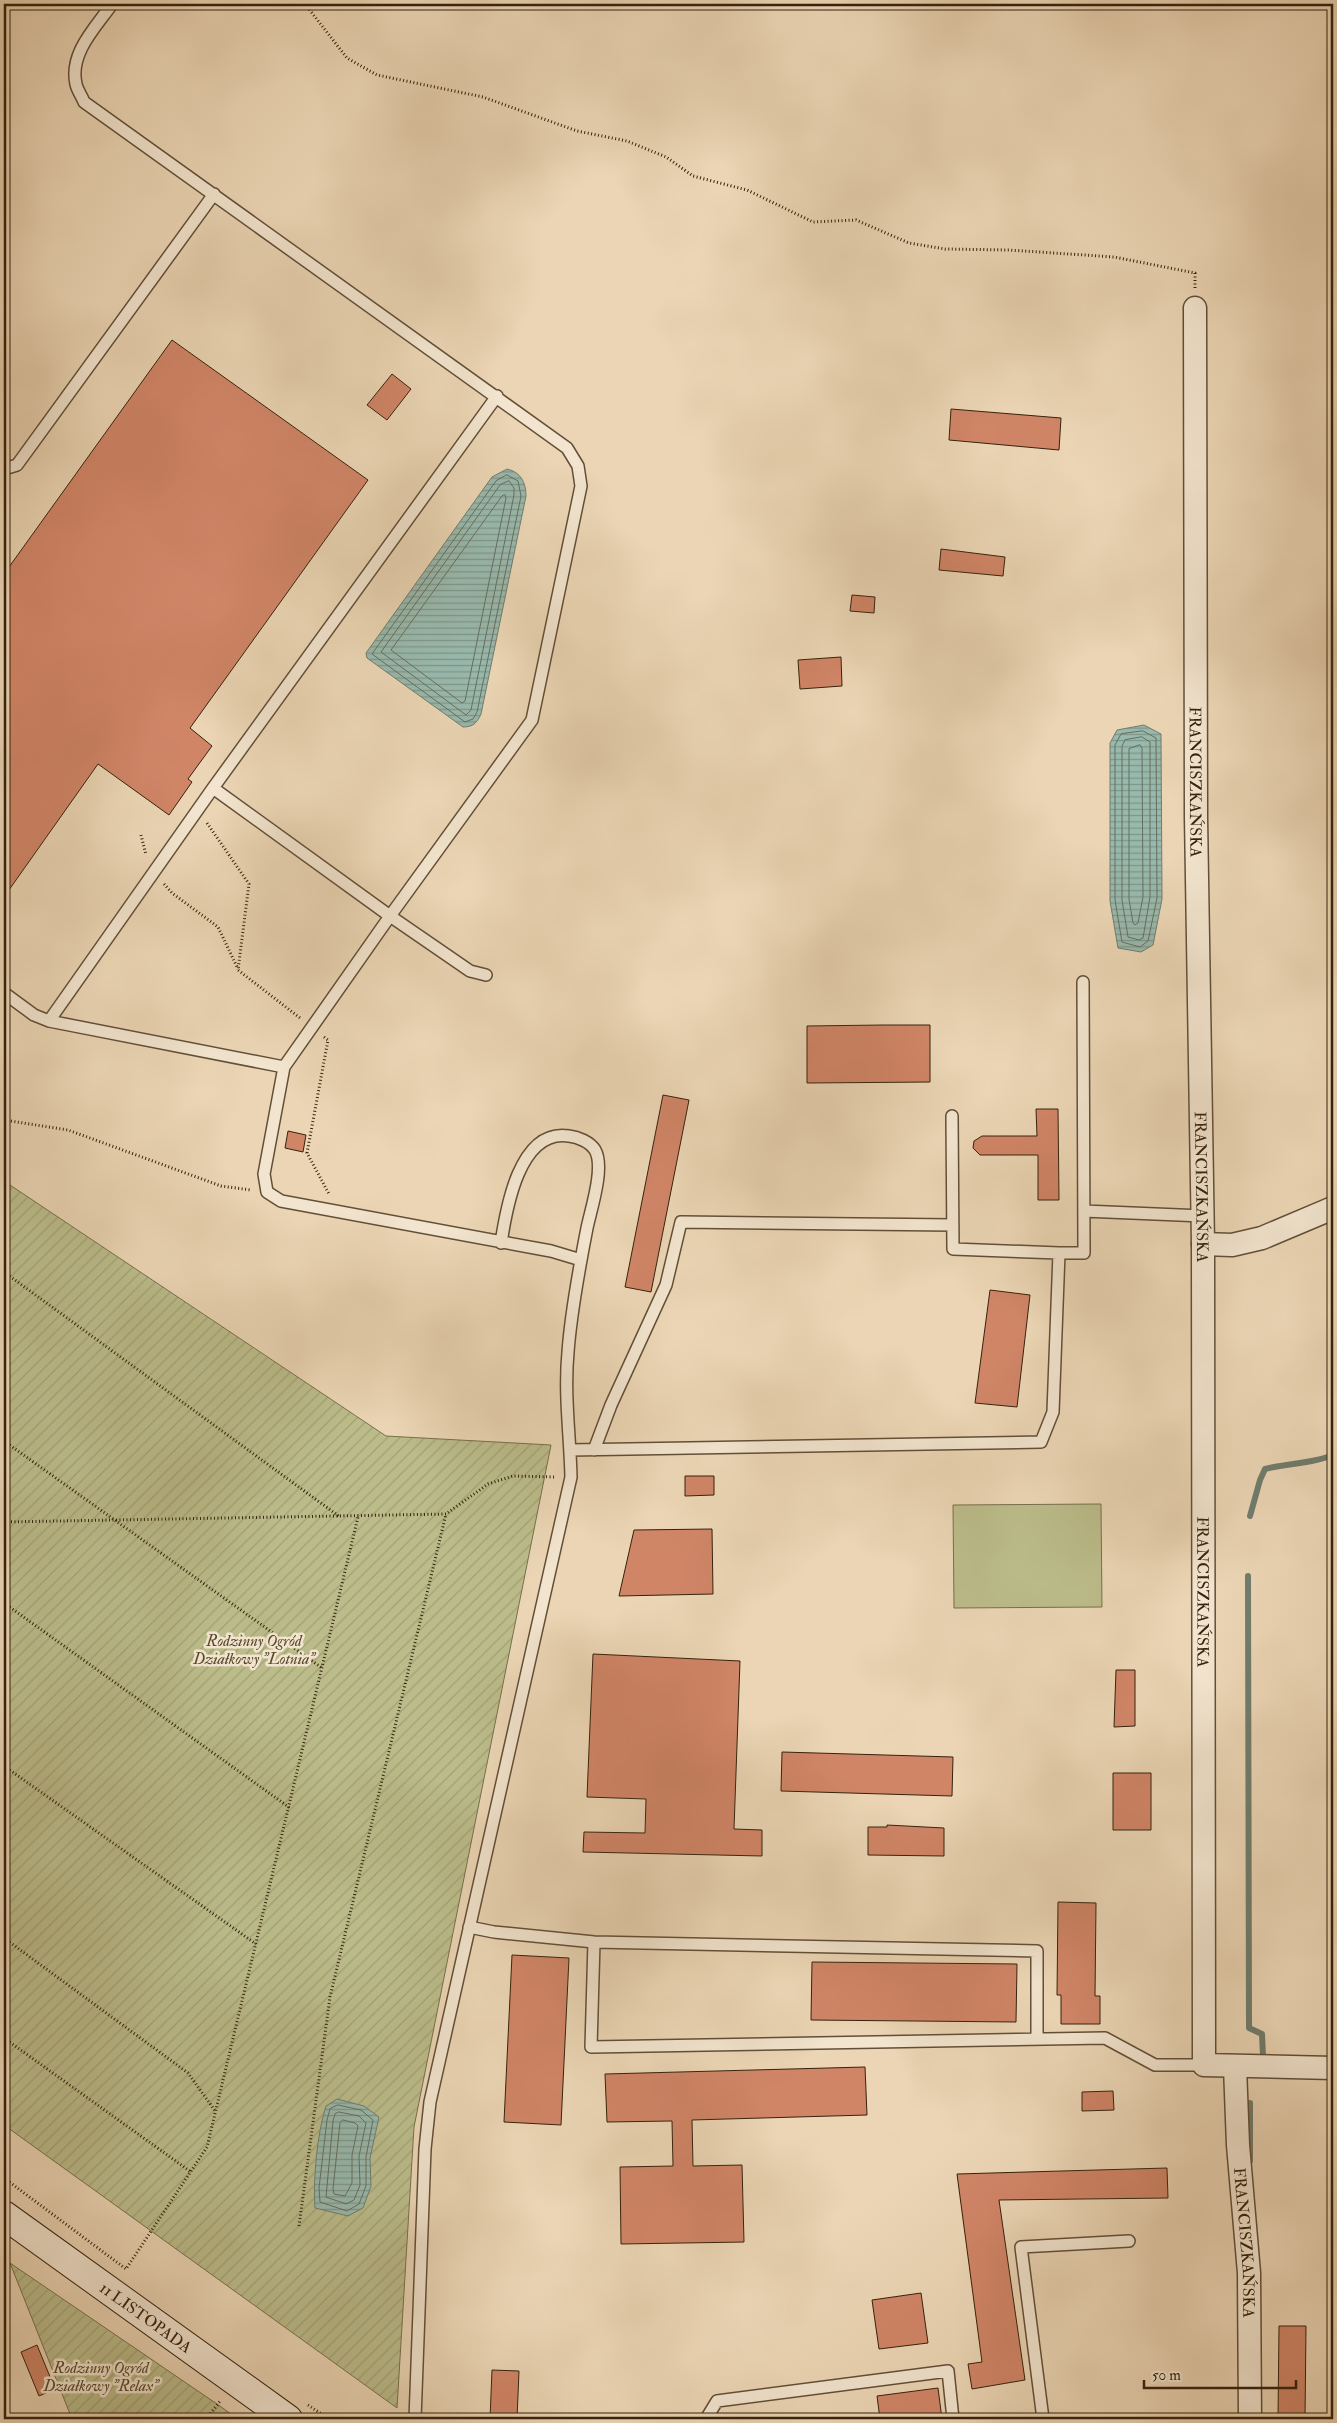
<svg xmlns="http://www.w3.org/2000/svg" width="1337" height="2423" font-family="'IM FELL Double Pica',serif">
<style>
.green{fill:#bbbc8a;stroke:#786f4c}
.garden{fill:url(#garden-furrows);stroke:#786f4c}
.water{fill:url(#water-rules);stroke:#707d6d}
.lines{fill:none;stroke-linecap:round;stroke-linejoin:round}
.shore{stroke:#666e5d;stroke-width:1}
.stream{stroke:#707d6d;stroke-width:6}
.building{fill:#d08567;stroke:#35220d}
.lane-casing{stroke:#624f37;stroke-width:14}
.street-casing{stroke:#624f37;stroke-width:25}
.secondary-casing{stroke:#35220d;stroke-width:30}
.path{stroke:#35220d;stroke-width:3;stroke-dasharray:1 2.5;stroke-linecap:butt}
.lane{stroke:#f2e4ce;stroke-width:11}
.street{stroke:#f2e4ce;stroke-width:22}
.secondary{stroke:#f2e4ce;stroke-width:28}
.labels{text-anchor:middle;stroke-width:5;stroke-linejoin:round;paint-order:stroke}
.street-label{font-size:16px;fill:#35220d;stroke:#f2e4ce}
.park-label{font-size:16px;font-style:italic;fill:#56482c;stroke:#f2e4ce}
</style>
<defs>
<pattern id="garden-furrows" width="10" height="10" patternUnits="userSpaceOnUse" patternTransform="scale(1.25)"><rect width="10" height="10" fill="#bbbc8a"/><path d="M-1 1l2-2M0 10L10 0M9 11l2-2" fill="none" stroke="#a1a176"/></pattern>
<pattern id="water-rules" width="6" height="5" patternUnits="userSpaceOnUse" patternTransform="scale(1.25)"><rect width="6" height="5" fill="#98b9ad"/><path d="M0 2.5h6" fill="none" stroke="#7d968b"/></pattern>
</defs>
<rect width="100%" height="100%" fill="#ebd5b4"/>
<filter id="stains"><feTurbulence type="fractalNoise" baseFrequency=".004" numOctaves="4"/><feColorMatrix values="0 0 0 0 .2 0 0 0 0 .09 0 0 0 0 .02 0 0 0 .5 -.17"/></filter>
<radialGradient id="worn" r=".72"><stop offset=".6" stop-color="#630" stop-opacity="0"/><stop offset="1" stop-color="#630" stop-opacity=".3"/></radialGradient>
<!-- green -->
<path class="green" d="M 1101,1504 L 1102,1607 L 954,1608 L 953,1505 Z"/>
<!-- garden -->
<path class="garden" d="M 4,1181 L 386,1436 L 551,1445 L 414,2127 L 397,2408 L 4,2125 Z
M 10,2263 L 217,2404 L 238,2419 L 72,2419 Z"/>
<!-- water -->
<path class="water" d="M 507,469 C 521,472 526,483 526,496 L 481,714 C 477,723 473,727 463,727 L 367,658 L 366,653 L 492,477 Z
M 1144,725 L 1161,734 L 1162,899 L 1153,945 L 1141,952 L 1118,948 L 1110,901 L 1110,743 L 1117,730 Z
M 337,2099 L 364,2106 L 379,2117 L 370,2158 L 371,2186 L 363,2208 L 348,2216 L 315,2208 C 313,2179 317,2134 326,2106 Z"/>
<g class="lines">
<!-- shore -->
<path class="shore" d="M 507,475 L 518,481 L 521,496 L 477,712 L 473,719 L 465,722 L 372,654 L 496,481 Z
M 509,481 L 514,488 L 514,495 L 471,710 L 466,715 L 381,652 L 500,485 Z
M 505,495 L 506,498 L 465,701 L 462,703 L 391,650 L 502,496 Z
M 1143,731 L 1156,738 L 1157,898 L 1148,941 L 1140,947 L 1122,942 L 1115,900 L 1115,745 L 1121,734 Z
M 1142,737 L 1150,742 L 1150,897 L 1143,938 L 1139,940 L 1128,937 L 1122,900 L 1122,746 L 1125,740 Z
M 1140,745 L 1142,748 L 1143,897 L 1138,923 L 1135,925 L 1133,923 L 1129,899 L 1129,749 Z
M 338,2105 L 361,2110 L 373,2120 L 366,2157 L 366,2186 L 359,2204 L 347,2211 L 320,2202 L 319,2188 L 327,2120 L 330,2109 Z
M 339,2112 L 359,2116 L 366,2123 L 359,2156 L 360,2185 L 354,2200 L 346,2204 L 326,2197 L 333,2121 L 335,2114 Z
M 343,2120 L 355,2123 L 358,2126 L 352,2155 L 352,2183 L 345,2196 L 334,2194 L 333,2189 L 340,2123 Z"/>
<!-- stream -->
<path class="stream" d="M 1250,1516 L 1260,1480 L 1265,1469 C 1287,1463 1312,1464 1333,1455
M 1248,1576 L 1249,2028 L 1262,2034 L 1263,2056
M 1250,2161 L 1250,2103"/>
</g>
<!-- building -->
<path class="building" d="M 172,340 L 368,480 L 190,728 L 212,746 L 188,779 L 192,782 L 169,815 L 98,764 L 4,897 L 4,574 Z
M 392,374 L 411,389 L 387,420 L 367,405 Z
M 951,409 L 1061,418 L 1059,450 L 949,440 Z
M 941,549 L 1005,557 L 1003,576 L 939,570 Z
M 852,595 L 875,597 L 874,613 L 850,611 Z
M 841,657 L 842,686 L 800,689 L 798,660 Z
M 883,1025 L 930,1025 L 930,1082 L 807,1083 L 807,1026 Z
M 663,1095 L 689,1100 L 651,1292 L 625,1287 Z
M 1036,1109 L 1058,1109 L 1059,1200 L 1038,1200 L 1038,1155 L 980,1155 L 973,1148 L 974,1141 L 982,1136 L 1037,1136 Z
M 288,1131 L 306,1135 L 303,1152 L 285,1148 Z
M 990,1290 L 1030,1295 L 1017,1407 L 975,1403 Z
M 685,1476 L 714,1476 L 714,1495 L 685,1496 Z
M 712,1529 L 713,1594 L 619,1596 L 634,1530 Z
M 593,1654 L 740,1661 L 734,1829 L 762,1830 L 762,1856 L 583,1852 L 584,1832 L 645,1833 L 646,1799 L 587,1797 Z
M 1116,1670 L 1135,1670 L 1135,1726 L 1114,1727 Z
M 782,1752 L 953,1757 L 952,1796 L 781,1791 Z
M 1113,1773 L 1151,1773 L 1151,1830 L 1113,1830 Z
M 887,1825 L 944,1828 L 944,1856 L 868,1855 L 868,1827 L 887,1827 Z
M 1058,1902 L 1096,1903 L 1095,1996 L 1100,1996 L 1100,2024 L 1061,2024 L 1061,1995 L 1057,1995 Z
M 512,1955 L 569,1958 L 561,2125 L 504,2122 Z
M 812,1962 L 1017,1964 L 1016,2022 L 811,2020 Z
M 865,2067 L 867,2115 L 692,2120 L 693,2166 L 742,2165 L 744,2242 L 621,2244 L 620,2167 L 673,2166 L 672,2121 L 607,2122 L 605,2074 Z
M 1113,2091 L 1114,2110 L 1082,2111 L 1082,2092 Z
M 1167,2168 L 1168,2198 L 999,2200 L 1025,2380 L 972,2389 L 968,2364 L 982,2362 L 957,2174 Z
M 921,2293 L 928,2343 L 879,2349 L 872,2300 Z
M 1279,2326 L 1306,2326 L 1305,2419 L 1278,2419 Z
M 37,2345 L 55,2389 L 39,2396 L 21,2352 Z
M 492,2370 L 519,2371 L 517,2419 L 490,2419 Z
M 938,2388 L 942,2419 L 880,2419 L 877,2396 Z"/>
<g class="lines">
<defs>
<path id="lane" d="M 112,4 C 96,27 69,53 76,84 C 77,90 82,96 84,102 L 567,448 L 578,466 L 581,486 L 532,720 L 390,916 L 284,1067 L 264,1174 L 267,1192 L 281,1201 L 551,1251 L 581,1260
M 4,469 L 17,465 L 214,194
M 213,788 L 390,916 L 470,971 L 486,975
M 4,993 L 34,1015 L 49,1021 L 284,1067
M 49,1021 L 213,788 L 497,396
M 952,1116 L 953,1249 L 1059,1253
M 1084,1211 L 1203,1216
M 570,1450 L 1041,1442 L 1053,1412 L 1059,1253 L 1084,1253 L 1083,982
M 594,1450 L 611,1405 L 666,1285 L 681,1222 L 953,1225
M 469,1927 L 494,1932 L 594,1942 L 1037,1951 L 1037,2039
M 594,1942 L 591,2047 L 1105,2038 L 1155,2065 L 1204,2065
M 415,2419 L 425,2149 L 430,2102 L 571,1477 C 570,1435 564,1394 568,1352 C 571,1311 579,1269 587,1228 C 591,1209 605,1167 595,1150 C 590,1142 578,1137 569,1136 C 519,1128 506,1210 501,1243
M 706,2419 L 717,2401 L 948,2371 L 953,2419
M 1043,2419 L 1021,2247 L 1129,2241"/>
<g id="street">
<path id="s1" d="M 1195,308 L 1196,817 L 1203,1244 L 1204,2065 L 1333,2068"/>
<path d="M 1203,1244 L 1232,1245 L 1262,1238 L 1333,1208"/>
<path id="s2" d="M 1235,2067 L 1238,2145 L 1249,2273 L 1250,2419"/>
</g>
<g id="secondary">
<path id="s3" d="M 4,2215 L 288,2419"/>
</g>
</defs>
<!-- lane casing -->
<use href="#lane" class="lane-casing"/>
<!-- street casing -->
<use href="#street" class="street-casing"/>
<!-- secondary casing -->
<use href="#secondary" class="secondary-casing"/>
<!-- path -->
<path class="path" d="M 305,4 L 347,58 L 377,75 L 483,97 L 577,131 L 627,141 L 666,157 L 693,176 L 747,190 L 813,222 L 856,220 L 909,243 L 945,249 L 1009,250 L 1114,257 L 1195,273 L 1195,289
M 4,11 L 7,4
M 207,823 L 249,884 L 238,970 L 300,1018
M 141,835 L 146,855
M 164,884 L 172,893 L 218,927 L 238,969
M 324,1037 L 328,1040 L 307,1153 L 329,1194
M 4,1120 L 68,1130 L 221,1186 L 251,1190
M 4,1272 L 340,1517
M 4,1441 L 322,1668
M 4,1522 L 446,1514 L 488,1484 L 513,1476 L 555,1477
M 4,1603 L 290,1808
M 4,1766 L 256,1944
M 4,1938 L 188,2073 L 216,2112
M 4,2038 L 191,2172
M 4,2178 L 126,2269 L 207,2147 L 358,1517
M 299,2226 L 330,1997 L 446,1514
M 308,2405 L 329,2419
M 206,2419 L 221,2400"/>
<!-- lane -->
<use href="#lane" class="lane"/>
<!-- street -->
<use href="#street" class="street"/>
<!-- secondary -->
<use href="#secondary" class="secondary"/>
</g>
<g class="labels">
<!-- street labels -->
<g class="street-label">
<text dy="6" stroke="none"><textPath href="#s1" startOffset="474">FRANCISZKAŃSKA</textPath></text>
<text dy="6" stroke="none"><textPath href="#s1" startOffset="879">FRANCISZKAŃSKA</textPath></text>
<text dy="6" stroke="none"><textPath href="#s1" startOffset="1284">FRANCISZKAŃSKA</textPath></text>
<text dy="6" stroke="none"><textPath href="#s2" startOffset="176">FRANCISZKAŃSKA</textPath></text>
<text dy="6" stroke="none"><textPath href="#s3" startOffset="175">11 LISTOPADA</textPath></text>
</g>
<!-- park labels -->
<g class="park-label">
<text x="254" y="1646">Rodzinny Ogród<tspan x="254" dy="18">Działkowy "Lotnia"</tspan></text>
<text x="101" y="2373">Rodzinny Ogród<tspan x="101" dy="18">Działkowy "Relax"</tspan></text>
</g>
</g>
<!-- margin -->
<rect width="1337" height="2423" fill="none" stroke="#ebd5b4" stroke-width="20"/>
<rect x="5" y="5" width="1327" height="2413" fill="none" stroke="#35220d" stroke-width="2.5"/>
<rect x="10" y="10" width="1317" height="2403" fill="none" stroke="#35220d"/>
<!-- scale -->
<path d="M1144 2380v8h152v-8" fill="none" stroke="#35220d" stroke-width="2.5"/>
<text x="1152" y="2380" font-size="15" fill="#35220d" stroke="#f2e4ce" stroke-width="4" paint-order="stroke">50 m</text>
<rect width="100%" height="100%" filter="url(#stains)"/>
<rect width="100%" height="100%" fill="url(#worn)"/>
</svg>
